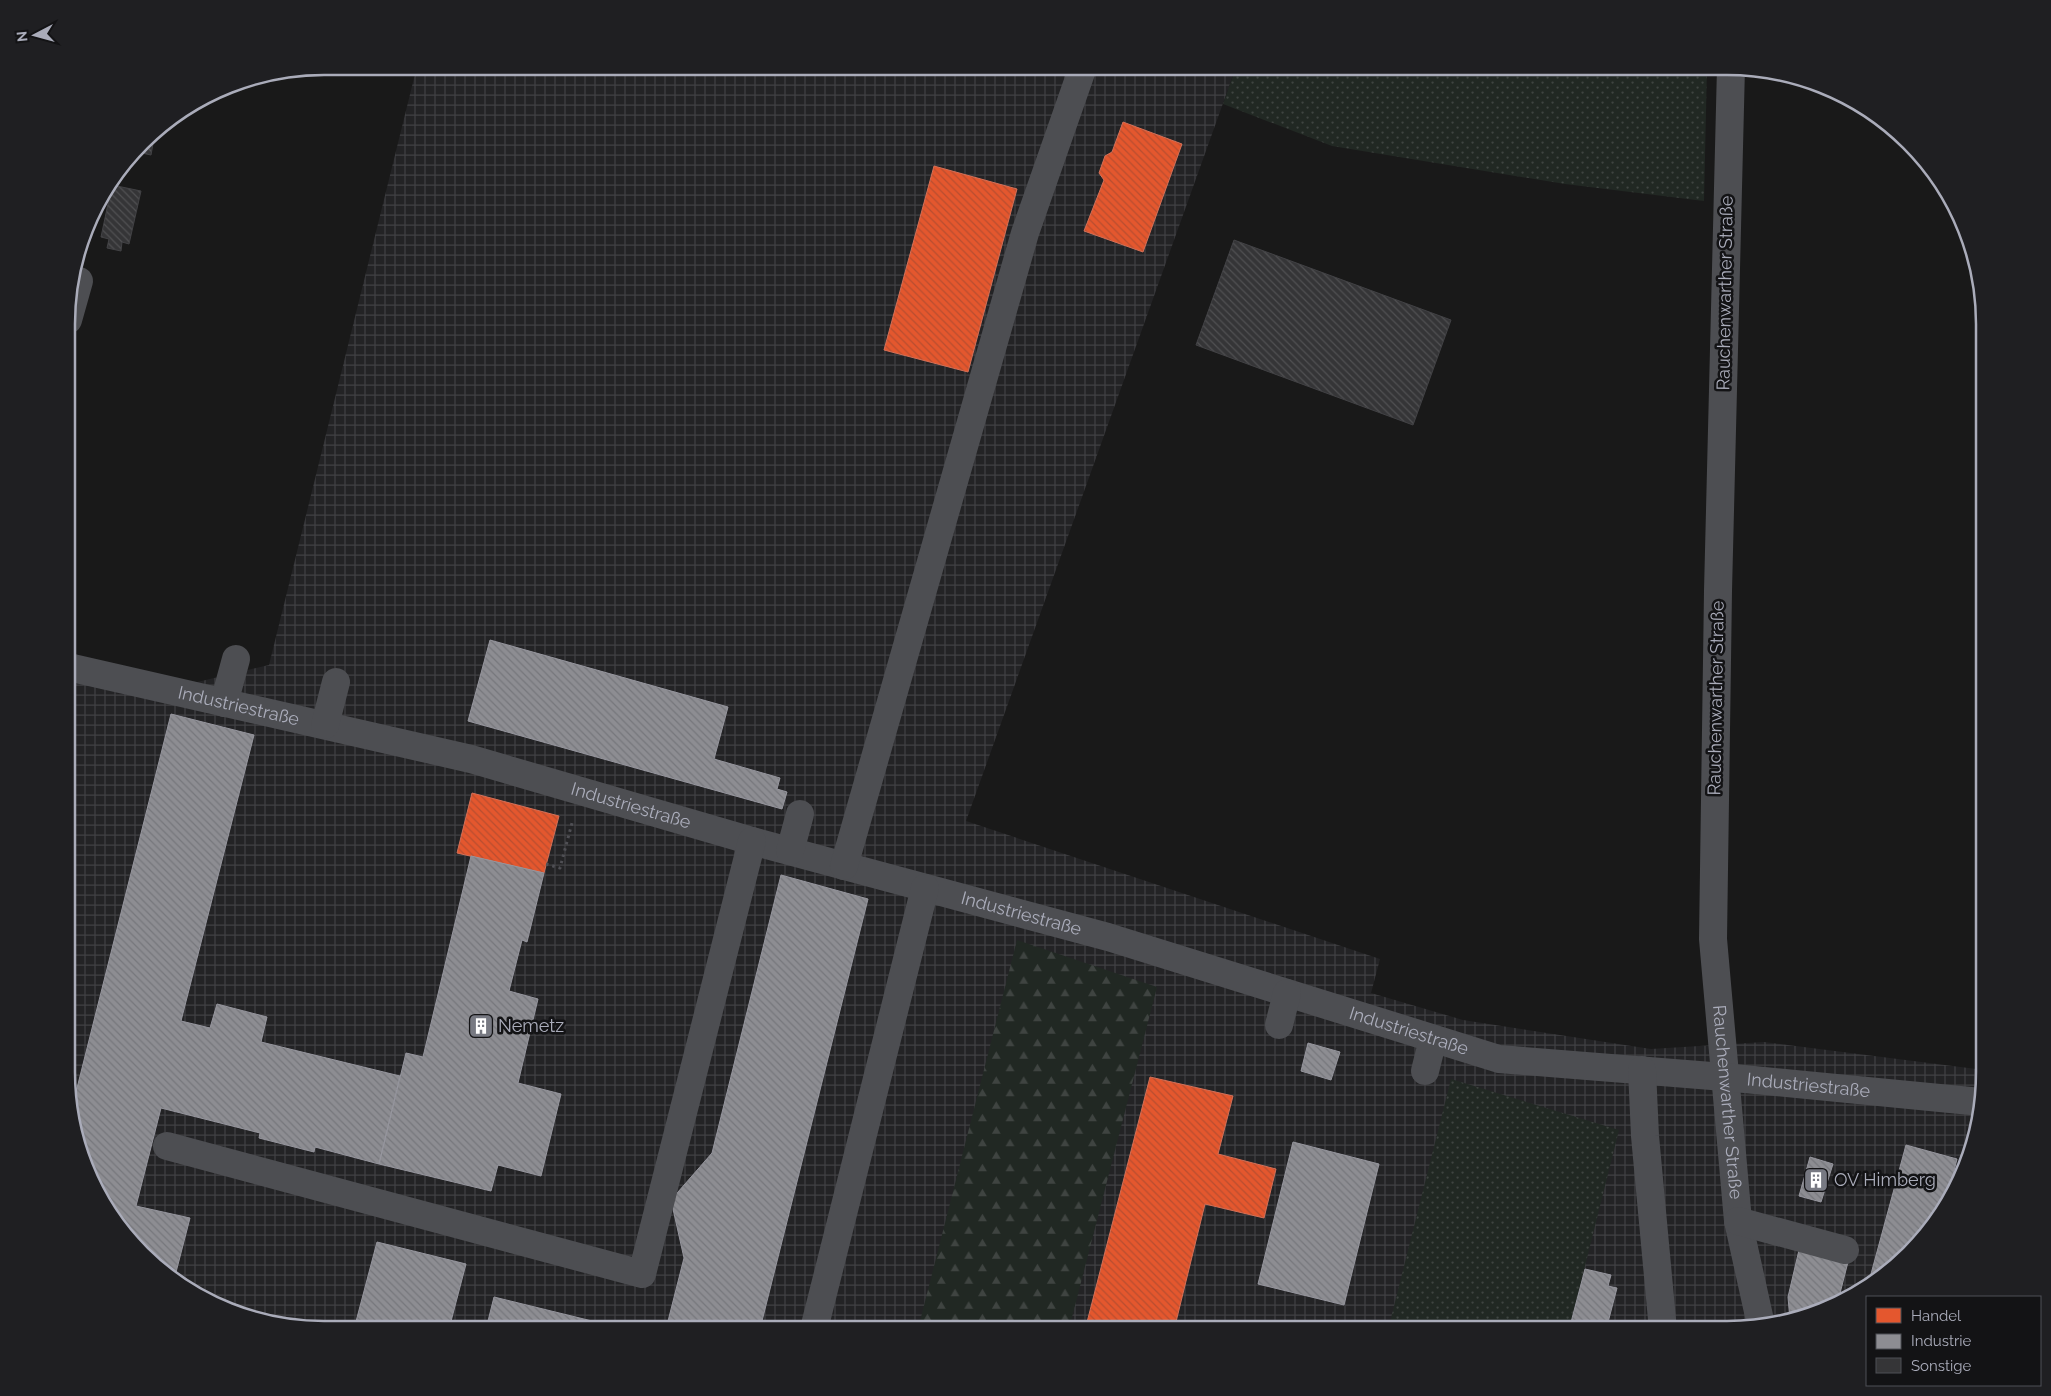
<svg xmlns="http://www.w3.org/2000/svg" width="2051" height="1396" font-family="Raleway,sans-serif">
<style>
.industrial{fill:url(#industrial-grid)}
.grass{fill:url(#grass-dots)}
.forest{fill:url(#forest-firs)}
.shops{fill:url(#shops-back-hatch);stroke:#d37058}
.industry{fill:url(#industry-back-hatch);stroke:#96969e}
.building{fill:url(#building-back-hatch);stroke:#424245}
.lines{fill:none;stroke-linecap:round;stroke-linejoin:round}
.path{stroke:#4f4f54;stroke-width:3;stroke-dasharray:2.5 4;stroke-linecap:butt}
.minor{stroke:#4d4e52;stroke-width:28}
.labels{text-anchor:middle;stroke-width:5;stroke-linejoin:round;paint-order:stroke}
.street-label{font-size:18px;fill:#aaacba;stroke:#131315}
.poi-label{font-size:18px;fill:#aaacba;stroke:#131315;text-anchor:start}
.rim{fill:none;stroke:#aaacba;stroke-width:2.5}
</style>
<defs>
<pattern id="industrial-grid" width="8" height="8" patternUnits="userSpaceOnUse" patternTransform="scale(1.25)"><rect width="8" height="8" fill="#232325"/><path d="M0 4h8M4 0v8" fill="none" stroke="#404043"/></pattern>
<pattern id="grass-dots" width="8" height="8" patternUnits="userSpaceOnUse" patternTransform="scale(1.25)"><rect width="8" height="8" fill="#212823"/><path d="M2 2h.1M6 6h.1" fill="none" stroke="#3f4441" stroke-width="1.8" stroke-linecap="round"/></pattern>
<pattern id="forest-firs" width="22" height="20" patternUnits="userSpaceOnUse" patternTransform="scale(1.25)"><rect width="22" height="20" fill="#212823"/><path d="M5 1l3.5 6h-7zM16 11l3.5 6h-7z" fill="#3f4441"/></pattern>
<pattern id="shops-back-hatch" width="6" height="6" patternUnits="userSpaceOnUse" patternTransform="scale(1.25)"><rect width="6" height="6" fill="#e4572e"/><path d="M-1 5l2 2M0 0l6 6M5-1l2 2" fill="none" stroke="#b84e30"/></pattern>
<pattern id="industry-back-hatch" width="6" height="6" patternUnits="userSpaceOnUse" patternTransform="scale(1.25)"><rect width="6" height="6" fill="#8d8d92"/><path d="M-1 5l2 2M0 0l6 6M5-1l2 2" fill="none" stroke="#76777c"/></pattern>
<pattern id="building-back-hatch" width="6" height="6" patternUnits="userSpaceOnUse" patternTransform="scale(1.25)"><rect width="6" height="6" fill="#353537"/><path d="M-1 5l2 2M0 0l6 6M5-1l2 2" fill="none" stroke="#505052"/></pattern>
</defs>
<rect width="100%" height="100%" fill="#191919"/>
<!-- industrial -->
<path class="industrial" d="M 417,66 L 1236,67 L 966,821 L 1380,959 L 1371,993 L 1463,1020 L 1651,1049 L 1764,1042 L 1984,1070 L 1984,1088 L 1971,1155 L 1932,1229 L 1897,1266 L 1841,1303 L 1793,1321 L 1727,1330 L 308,1329 L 241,1316 L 167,1277 L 101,1201 L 68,1105 L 68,654 L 189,684 L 269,665 Z"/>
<!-- grass -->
<path class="grass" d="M 1236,67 L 1707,67 L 1704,201 L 1565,184 L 1332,146 L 1223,104 Z
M 1451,1079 L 1619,1130 L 1569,1330 L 1388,1330 Z"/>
<!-- forest -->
<path class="forest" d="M 1017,940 L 1157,987 L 1069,1329 L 918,1329 Z"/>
<!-- shops -->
<path class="shops" d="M 1123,122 L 1182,144 L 1143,252 L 1084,231 L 1104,180 L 1099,173 L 1105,156 L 1112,152 Z
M 934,166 L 1017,189 L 968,372 L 884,350 Z
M 472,793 L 559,816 L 544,873 L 457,853 Z
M 1150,1077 L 1233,1096 L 1218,1154 L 1276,1169 L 1264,1218 L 1205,1204 L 1174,1330 L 1085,1330 Z"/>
<!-- industry -->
<path class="industry" d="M 490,640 L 728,707 L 714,759 L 780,778 L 777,789 L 787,792 L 782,809 L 468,721 Z
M 171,714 L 254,735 L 181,1021 L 210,1028 L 217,1004 L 267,1017 L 261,1042 L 400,1076 L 379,1164 L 315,1147 L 314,1152 L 259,1138 L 260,1133 L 161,1108 L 136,1206 L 190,1218 L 174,1280 L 167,1277 L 101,1201 L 71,1112 Z
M 471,856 L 544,873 L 527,942 L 522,940 L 509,991 L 538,999 L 518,1083 L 561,1094 L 541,1176 L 498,1165 L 491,1191 L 379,1164 L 406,1053 L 423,1057 Z
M 781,875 L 868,899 L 760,1329 L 666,1329 L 684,1258 L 671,1200 L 712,1153 Z
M 1308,1043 L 1340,1052 L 1331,1080 L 1301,1071 Z
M 1293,1142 L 1379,1164 L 1344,1305 L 1258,1284 Z
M 1906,1145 L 1957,1159 L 1946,1202 L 1932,1229 L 1897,1266 L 1868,1285 Z
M 1810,1157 L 1833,1164 L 1821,1202 L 1799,1196 Z
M 377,1242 L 466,1264 L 449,1329 L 354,1329 Z
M 1799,1250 L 1848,1262 L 1837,1305 L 1794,1321 L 1790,1320 L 1788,1297 Z
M 1585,1269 L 1611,1275 L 1608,1286 L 1617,1288 L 1606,1330 L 1569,1330 Z
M 494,1297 L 592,1321 L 590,1329 L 486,1329 Z"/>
<!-- building -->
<path class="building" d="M 149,137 L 154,138 L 151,155 L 137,152 Z
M 112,185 L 141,191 L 129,244 L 122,242 L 121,251 L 107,248 L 109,239 L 101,237 Z
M 1234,240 L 1451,320 L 1413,425 L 1196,345 Z"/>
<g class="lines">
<!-- path -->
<path class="path" d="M 546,864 L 560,868 L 572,823"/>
<!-- minor -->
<g class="minor">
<path id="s1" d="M 1731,67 L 1718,591 L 1713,939 L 1738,1221 L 1761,1325"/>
<path d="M 68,320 L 79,281"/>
<path id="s2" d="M 68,667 L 471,759 L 752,841 L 1108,937 L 1499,1059 L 1724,1077 L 1981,1102"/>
<path d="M 224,703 L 236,659"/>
<path d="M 325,725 L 336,682"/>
<path d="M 790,851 L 800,814"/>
<path d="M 844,866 L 1025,233 L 1083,67"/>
<path d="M 1279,1025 L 1287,993"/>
<path d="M 1642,1070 L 1645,1136 L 1663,1330"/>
<path d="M 1425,1071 L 1433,1039"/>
<path d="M 167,1146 L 642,1274 L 752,841"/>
<path d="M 1738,1221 L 1845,1250"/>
<path d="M 814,1329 L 925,888"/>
</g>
</g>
<!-- icons -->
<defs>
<symbol id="building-square" viewBox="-11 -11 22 22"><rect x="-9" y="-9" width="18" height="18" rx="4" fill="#777982" stroke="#131315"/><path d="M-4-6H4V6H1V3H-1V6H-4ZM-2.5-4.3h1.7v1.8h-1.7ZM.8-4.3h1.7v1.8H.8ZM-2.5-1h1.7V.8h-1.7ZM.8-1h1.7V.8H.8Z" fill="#fff"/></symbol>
</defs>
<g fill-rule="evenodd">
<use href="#building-square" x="467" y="1012" width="28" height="28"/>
<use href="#building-square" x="1802" y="1166" width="28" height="28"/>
</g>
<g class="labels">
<!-- street labels -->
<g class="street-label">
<text transform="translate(1725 293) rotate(-89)" y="6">Rauchenwarther Straße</text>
<text transform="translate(1716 698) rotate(-89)" y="6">Rauchenwarther Straße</text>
<text dy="6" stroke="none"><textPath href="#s2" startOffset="175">Industriestraße</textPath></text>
<text dy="6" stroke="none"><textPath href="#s2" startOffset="580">Industriestraße</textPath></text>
<text dy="6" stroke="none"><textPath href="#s2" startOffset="985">Industriestraße</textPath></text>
<text dy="6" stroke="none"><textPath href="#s2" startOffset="1390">Industriestraße</textPath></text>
<text dy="6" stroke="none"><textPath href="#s2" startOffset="1795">Industriestraße</textPath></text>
<text dy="6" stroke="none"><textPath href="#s1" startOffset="1036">Rauchenwarther Straße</textPath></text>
</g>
<!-- poi labels -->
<g class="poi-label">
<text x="498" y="1032">Nemetz</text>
<text x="1834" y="1186">OV Himberg</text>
</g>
</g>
<!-- crop -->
<path d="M0 0H2051V1396H0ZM324 75H1727A249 249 0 0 1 1976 324V1072A249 249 0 0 1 1727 1321H324A249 249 0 0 1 75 1072V324A249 249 0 0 1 324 75Z" fill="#1f1f22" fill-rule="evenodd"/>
<path class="rim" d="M324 75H1727A249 249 0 0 1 1976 324V1072A249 249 0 0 1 1727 1321H324A249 249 0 0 1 75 1072V324A249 249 0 0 1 324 75Z"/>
<!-- legend -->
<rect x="1866" y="1296" width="175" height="90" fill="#131315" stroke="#4f5057"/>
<rect x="1876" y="1308" width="25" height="15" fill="#e4572e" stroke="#4f5057"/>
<text x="1911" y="1321" font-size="15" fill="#aaacba">Handel</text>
<rect x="1876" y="1334" width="25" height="15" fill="#8d8d92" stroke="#4f5057"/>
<text x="1911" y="1346" font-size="15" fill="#aaacba">Industrie</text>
<rect x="1876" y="1358" width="25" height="15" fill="#353537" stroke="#4f5057"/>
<text x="1911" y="1371" font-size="15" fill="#aaacba">Sonstige</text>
<!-- north arrow -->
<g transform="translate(35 35) rotate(264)" stroke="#131315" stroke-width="4" paint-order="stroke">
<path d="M0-4L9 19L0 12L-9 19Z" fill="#aaacba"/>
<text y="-8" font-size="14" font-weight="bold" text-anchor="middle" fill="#aaacba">N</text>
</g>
</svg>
